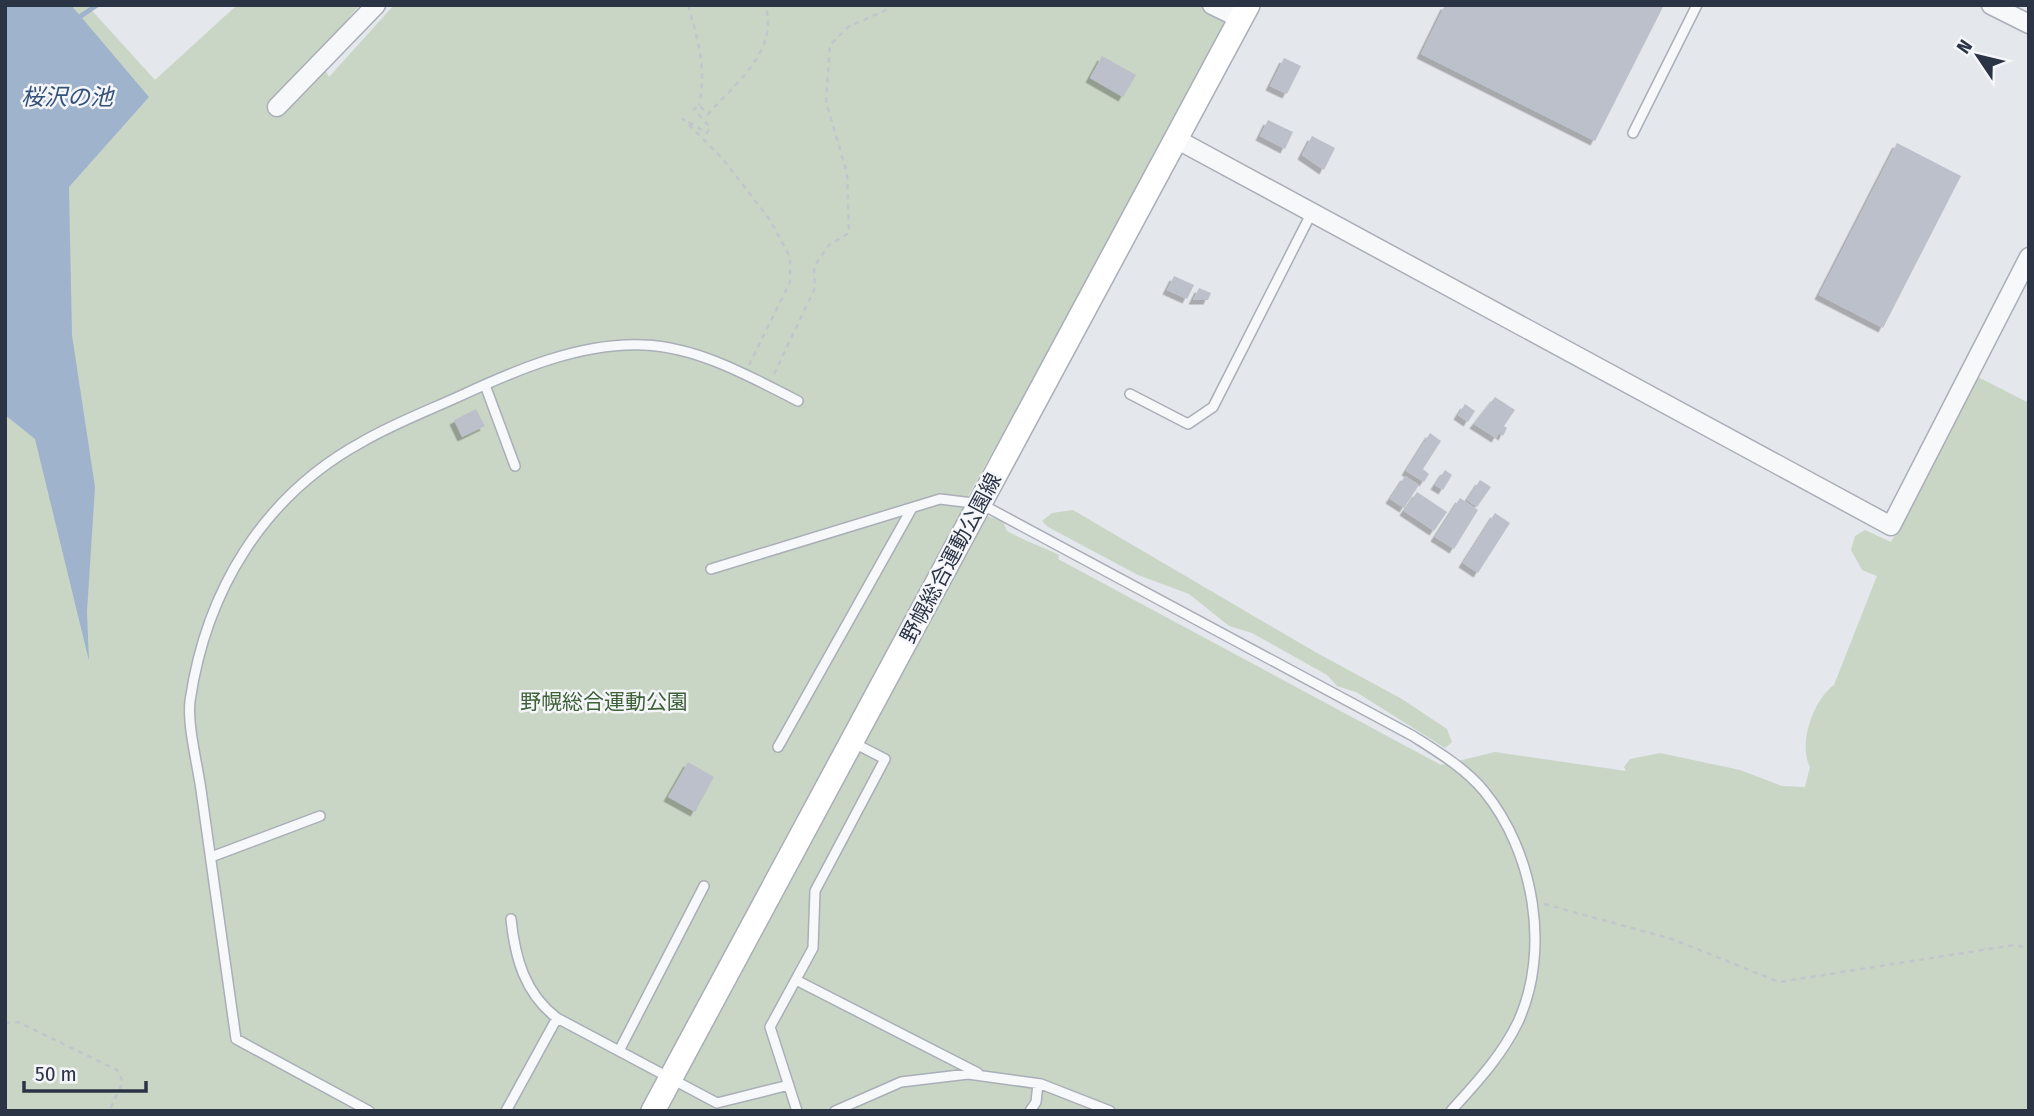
<svg xmlns="http://www.w3.org/2000/svg" width="2034" height="1116" font-family="'Fira Sans Condensed','Noto Sans JP',sans-serif">
<style>
.green{fill:#c9d6c5}
.water{fill:#9fb4cc}
.lines{fill:none;stroke-linecap:round;stroke-linejoin:round}
.stream{stroke:#9fb4cc;stroke-width:5}
.building{fill:#bbc0ca;filter:url(#shadow)}
.service-casing{stroke:#a9aeb7;stroke-width:12}
.minor-casing{stroke:#a9aeb7;stroke-width:21}
.secondary-casing{stroke:#a9aeb7;stroke-width:26}
.path{stroke:#c2c5cb;stroke-width:2.5;stroke-dasharray:5 5;stroke-linecap:butt}
.service{stroke:#f7f8fa;stroke-width:9}
.minor{stroke:#f7f8fa;stroke-width:18}
.secondary{stroke:#fff;stroke-width:23}
.labels{text-anchor:middle;stroke-width:5;stroke-linejoin:round;paint-order:stroke}
.street-label{font-size:21px;fill:#2b3445;stroke:#f4f6f9}
.park-label{font-size:21px;fill:#3f6138;stroke:#f4f6f9}
.water-label{font-size:23px;font-style:italic;fill:#34527a;stroke:#f4f6f9}
</style>
<defs>
<filter id="shadow"><feDropShadow dx="-4.5" dy="4.5" stdDeviation="0" flood-color="#0004"/></filter>
</defs>
<rect width="100%" height="100%" fill="#e4e7ec"/>
<!-- green -->
<path class="green" d="M 5,5 L 87,5 L 155,80 L 237,5 L 360,5 L 350,16 L 341,36 L 320,61 L 329,77 L 394,5 L 1240,5 L 962,507 C 977,515 989,515 1003,522 L 1007,531 C 1024,541 1041,546 1059,555 L 1058,559 L 1441,765 L 1495,752 L 1626,771 L 1624,767 L 1630,759 L 1660,753 L 1740,770 L 1782,786 L 1805,787 L 1810,767 C 1798,744 1813,700 1834,685 L 1877,576 L 1862,570 L 1851,550 L 1855,536 L 1865,530 L 1891,542 L 1978,377 L 2029,403 L 2029,1111 L 5,1111 Z
M 1073,510 L 1317,653 L 1402,699 L 1447,729 L 1452,742 L 1445,748 L 1356,692 L 1337,686 L 1327,675 L 1252,633 L 1229,626 L 1189,594 L 1138,575 L 1048,527 L 1042,521 L 1052,513 Z"/>
<!-- water -->
<path class="water" d="M 5,5 L 71,5 L 149,97 L 69,187 L 72,335 L 95,487 L 87,612 L 89,661 L 35,439 L 5,415 Z"/>
<g class="lines">
<!-- stream -->
<path class="stream" d="M 75,20 L 97,5"/>
</g>
<!-- building -->
<path class="building" d="M 1445,5 L 1664,5 L 1595,141 L 1421,54 Z
M 1102,56 L 1136,75 L 1123,97 L 1090,78 Z
M 1284,58 L 1301,66 L 1287,94 L 1270,86 Z
M 1268,120 L 1293,132 L 1285,149 L 1260,136 Z
M 1312,136 L 1335,148 L 1324,170 L 1302,155 Z
M 1897,143 L 1961,176 L 1883,328 L 1819,295 Z
M 1174,276 L 1194,285 L 1187,299 L 1167,290 Z
M 1199,288 L 1211,293 L 1208,300 L 1193,300 Z
M 1495,397 L 1515,410 L 1504,426 L 1507,428 L 1503,436 L 1499,433 L 1496,438 L 1474,424 Z
M 1465,404 L 1475,411 L 1468,422 L 1458,415 Z
M 476,409 L 485,426 L 462,437 L 454,420 Z
M 1430,433 L 1441,441 L 1423,469 L 1429,474 L 1424,482 L 1406,471 Z
M 1445,470 L 1452,475 L 1443,490 L 1435,485 Z
M 1405,476 L 1419,485 L 1404,508 L 1390,499 Z
M 1480,480 L 1491,487 L 1477,507 L 1467,500 Z
M 1417,492 L 1447,512 L 1434,531 L 1404,511 Z
M 1460,498 L 1478,510 L 1454,549 L 1435,537 Z
M 1495,513 L 1510,523 L 1478,573 L 1463,563 Z
M 688,762 L 714,777 L 695,812 L 668,797 Z"/>
<g class="lines">
<defs>
<path id="service" d="M 1633,133 L 1697,5
M 485,385 L 515,466
M 1130,394 L 1188,424 L 1213,407 L 1312,212
M 711,569 L 940,499 L 981,504 L 1413,736 C 1438,752 1465,768 1484,791 C 1534,852 1551,950 1518,1022 C 1501,1057 1476,1083 1451,1111
M 778,747 L 912,508
M 211,857 L 320,816
M 511,919 C 515,958 525,994 557,1018 L 717,1103 L 789,1085
M 796,980 L 978,1073
M 620,1049 L 704,886
M 369,1111 L 236,1039 C 224,958 214,877 202,797 C 199,770 187,727 190,701 C 206,591 263,496 362,442 C 393,424 427,411 460,396 C 516,370 581,342 644,345 C 698,347 751,377 798,401
M 506,1111 L 557,1018
M 797,1111 L 770,1027 L 813,948 L 815,891 L 885,759 L 852,742
M 835,1111 L 901,1082 L 968,1074 L 1041,1084 L 1110,1111
M 1030,1111 L 1036,1102 L 1038,1084"/>
<path id="minor" d="M 1212,5 L 1241,19
M 1991,5 L 2029,24
M 277,107 L 376,5
M 1178,140 L 1891,526 L 2029,257"/>
<path id="secondary" d="M 653,1111 L 1248,5"/>
</defs>
<!-- service casing -->
<use href="#service" class="service-casing"/>
<!-- minor casing -->
<use href="#minor" class="minor-casing"/>
<!-- secondary casing -->
<use href="#secondary" class="secondary-casing"/>
<!-- path -->
<path class="path" d="M 688,5 C 698,39 707,70 699,105
M 749,365 L 790,282 L 790,257 L 770,220 L 723,159 L 683,119 L 707,133 L 710,127 L 694,109 L 699,105 L 708,114 C 735,84 780,50 765,5
M 774,374 L 815,288 L 814,267 L 829,245 L 849,233 L 847,173 L 826,102 L 830,45 L 848,27 L 886,10 L 887,5
M 1544,904 L 1672,939 L 1779,982 L 2014,945 L 2029,948
M 5,1023 L 18,1022 L 117,1070 L 123,1082 L 109,1111"/>
<!-- service -->
<use href="#service" class="service"/>
<!-- minor -->
<use href="#minor" class="minor"/>
<!-- secondary -->
<use href="#secondary" class="secondary"/>
</g>
<g class="labels">
<!-- street labels -->
<g class="street-label">
<text transform="translate(951 558) rotate(-62)" y="7">野幌総合運動公園線</text>
</g>
<!-- park labels -->
<g class="park-label">
<text x="604" y="709">野幌総合運動公園</text>
</g>
<!-- water labels -->
<g class="water-label">
<text x="67" y="105">桜沢の池</text>
</g>
</g>
<!-- border -->
<rect width="2034" height="1116" fill="none" stroke="#2b3445" stroke-width="14"/>
<!-- north arrow -->
<g transform="translate(1978 56) rotate(305)" stroke="#f4f6f9" stroke-width="5" paint-order="stroke">
<path d="M0-5L12 26L0 18L-12 26Z" fill="#2b3445"/>
<text y="-10" font-size="19" font-weight="bold" text-anchor="middle" fill="#2b3445">N</text>
</g>
<!-- scale -->
<path d="M24 1081v10h122v-10" fill="none" stroke="#2b3445" stroke-width="3.5"/>
<text x="35" y="1081" font-size="21" fill="#2b3445" stroke="#f4f6f9" stroke-width="5" paint-order="stroke">50 m</text>
</svg>
